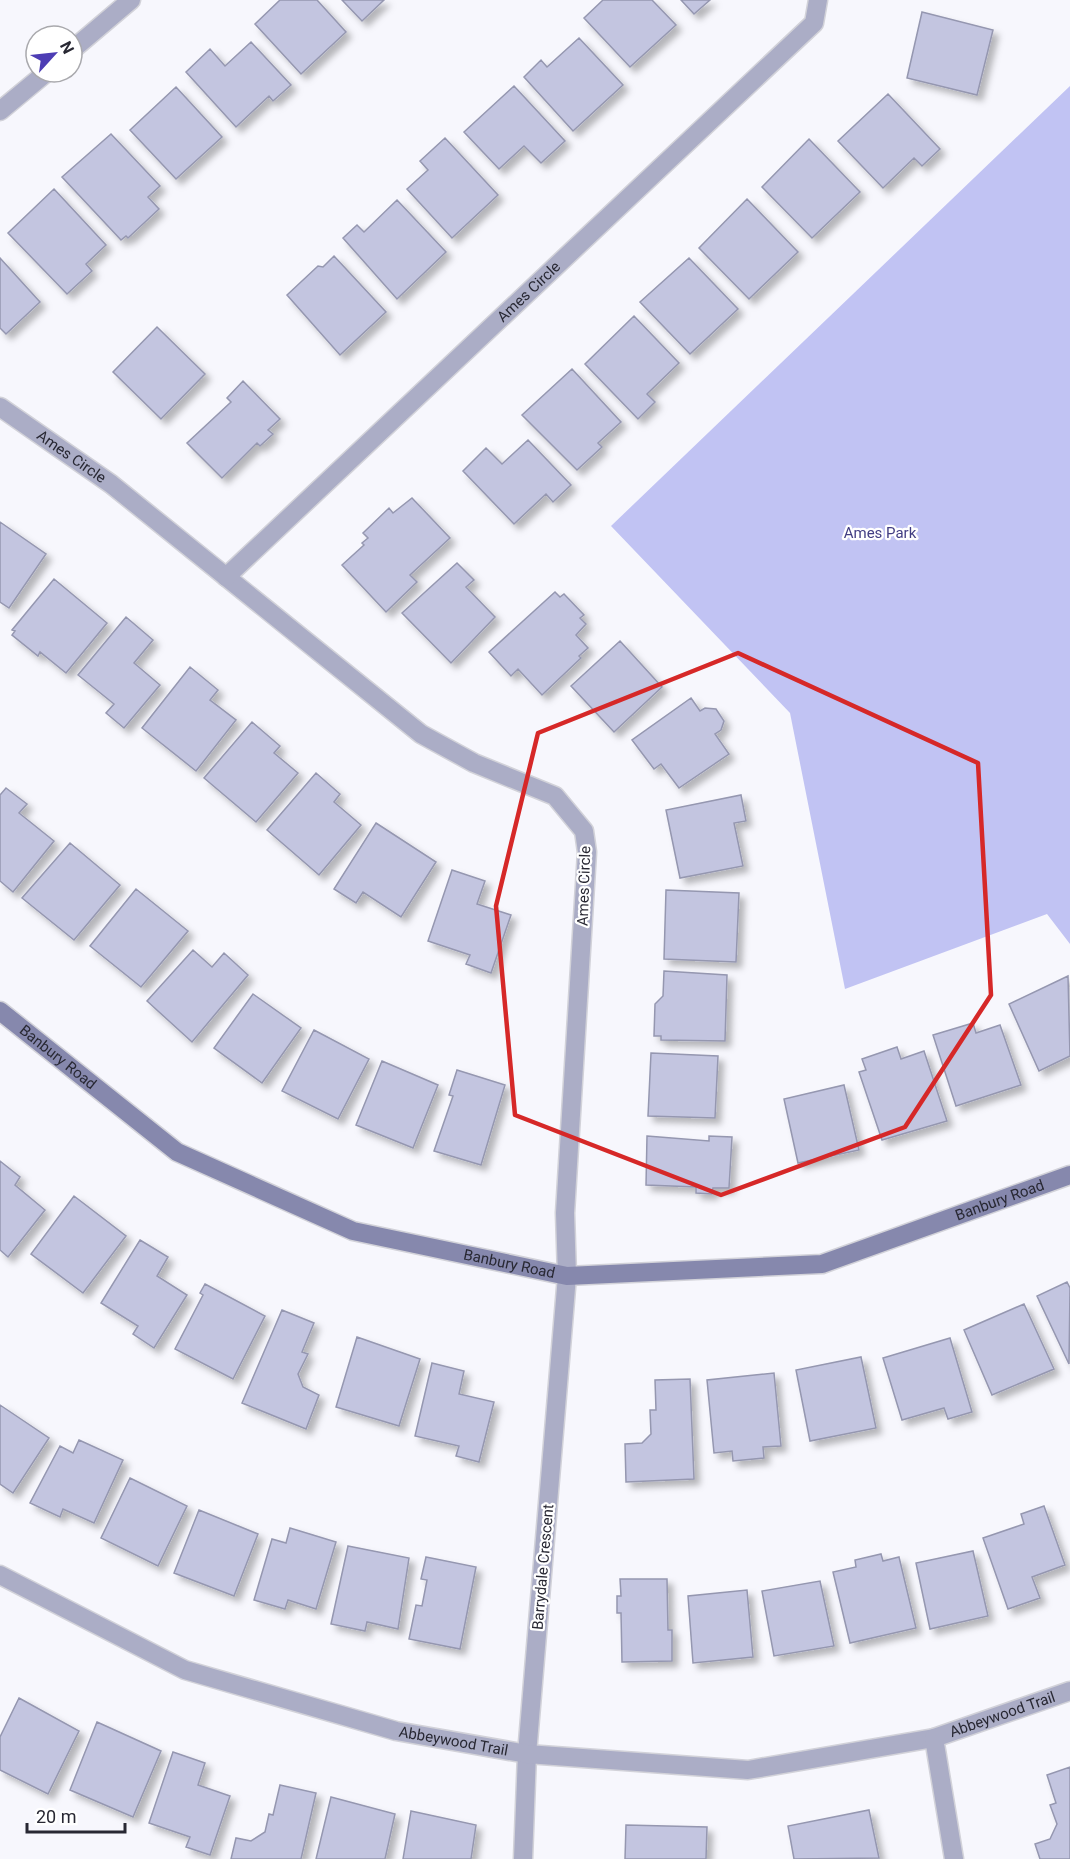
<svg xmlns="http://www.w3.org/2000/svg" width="1070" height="1859" font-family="Roboto,sans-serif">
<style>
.green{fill:#c1c3f3}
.building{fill:#c3c5e0;stroke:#9597b0;stroke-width:1.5;filter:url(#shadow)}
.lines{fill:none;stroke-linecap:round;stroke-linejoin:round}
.street-casing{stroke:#d2d2d9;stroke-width:21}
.secondary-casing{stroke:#d2d2d9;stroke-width:21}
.street{stroke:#abadc6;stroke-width:18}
.secondary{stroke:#8688ad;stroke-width:18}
.marked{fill:none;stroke:#d62828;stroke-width:4.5;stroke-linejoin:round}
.labels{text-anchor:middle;stroke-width:4.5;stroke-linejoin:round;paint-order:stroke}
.street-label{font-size:15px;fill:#282833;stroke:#fff}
.park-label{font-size:15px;fill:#423e83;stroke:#fff}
</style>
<defs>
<filter id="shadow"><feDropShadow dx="5.5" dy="5.5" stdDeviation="3" flood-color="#0004"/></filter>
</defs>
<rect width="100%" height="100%" fill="#f7f7fd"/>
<!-- green -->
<path class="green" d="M 1070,86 L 1070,944 L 1047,914 L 845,989 L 790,713 L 611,526 Z"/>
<!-- building -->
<path class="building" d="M 280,0 L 317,0 L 346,32 L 301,74 L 255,24 Z
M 342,0 L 384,0 L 362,21 Z
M 603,0 L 652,0 L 676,25 L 630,67 L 584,18 Z
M 681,0 L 710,0 L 694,14 Z
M 922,12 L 993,30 L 977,95 L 907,78 Z
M 579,38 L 623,85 L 573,131 L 524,77 L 541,60 L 547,67 Z
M 251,42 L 291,85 L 273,101 L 269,96 L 236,127 L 186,72 L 210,49 L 225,66 Z
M 514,86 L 565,141 L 541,163 L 524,146 L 499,169 L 464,132 Z
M 176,87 L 222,137 L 176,179 L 130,130 Z
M 888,94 L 940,149 L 922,166 L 914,158 L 883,188 L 838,141 Z
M 111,134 L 160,186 L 148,197 L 159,209 L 128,238 L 126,236 L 121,240 L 62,177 Z
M 445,138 L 498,195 L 452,238 L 407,189 L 428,170 L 420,161 Z
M 809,139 L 860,192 L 812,238 L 762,187 Z
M 54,189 L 106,245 L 86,264 L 92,271 L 67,294 L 8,233 Z
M 747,199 L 798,252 L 749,299 L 699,248 Z
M 397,200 L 446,252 L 397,299 L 343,238 L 357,225 L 364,232 Z
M 334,256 L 386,312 L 340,355 L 287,295 L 318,266 L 323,267 Z
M 0,258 L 40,302 L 6,334 L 0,328 Z
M 689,258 L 738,309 L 690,354 L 640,302 Z
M 634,316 L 679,363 L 647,394 L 655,402 L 638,419 L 585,364 Z
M 157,327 L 205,374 L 161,419 L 113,372 Z
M 572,369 L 621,422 L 598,443 L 602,447 L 577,470 L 522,415 Z
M 243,381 L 280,419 L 268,430 L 273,434 L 260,446 L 257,443 L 222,478 L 187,443 L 231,402 L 227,398 Z
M 528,440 L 571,485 L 553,502 L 546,494 L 514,524 L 463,471 L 486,448 L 502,464 Z
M 412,498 L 450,538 L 410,575 L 417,582 L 386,612 L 342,565 L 364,545 L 362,543 L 368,538 L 363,533 L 389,508 L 393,513 Z
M 0,522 L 46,554 L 9,608 L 0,602 Z
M 457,563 L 474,580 L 466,587 L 495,617 L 451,663 L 402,613 Z
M 54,579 L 107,623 L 66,673 L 40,652 L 38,656 L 12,635 L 15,631 L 12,630 Z
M 555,592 L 560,597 L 564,594 L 584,615 L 580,618 L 586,624 L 576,635 L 588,648 L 579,656 L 581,658 L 542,695 L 518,669 L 511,676 L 489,652 Z
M 126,617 L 153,640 L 134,663 L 160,685 L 124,728 L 106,713 L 114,704 L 78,675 Z
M 620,641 L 662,687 L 614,732 L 571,686 Z
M 190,667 L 218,690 L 210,700 L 236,720 L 196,771 L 142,728 Z
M 691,698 L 700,711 L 705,708 L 716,709 L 724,721 L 721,730 L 715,734 L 729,754 L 679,788 L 661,764 L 654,769 L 632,740 Z
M 252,722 L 280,746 L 274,753 L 298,773 L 256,822 L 204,778 Z
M 316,773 L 340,794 L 334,802 L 361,825 L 319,875 L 267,830 Z
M 6,788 L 27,804 L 19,813 L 54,841 L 13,892 L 0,881 L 0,795 Z
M 741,795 L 746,821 L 734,823 L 743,866 L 680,878 L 666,810 Z
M 376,823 L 436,862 L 401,917 L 363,892 L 356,903 L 334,889 Z
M 70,843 L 120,885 L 74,940 L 22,898 Z
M 452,870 L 485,881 L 477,904 L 511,915 L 491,973 L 466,964 L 470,955 L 428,941 Z
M 136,889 L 188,931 L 141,987 L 90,946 Z
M 666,890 L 739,893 L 736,962 L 664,959 Z
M 193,950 L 212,967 L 224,953 L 248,975 L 192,1042 L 147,1001 Z
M 664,971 L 727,975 L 725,1041 L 661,1040 L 661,1036 L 654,1036 L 655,1004 L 663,996 Z
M 1068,976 L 1070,1056 L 1039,1071 L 1009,1004 Z
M 253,994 L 301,1028 L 262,1083 L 214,1048 Z
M 973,1023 L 976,1033 L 1000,1025 L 1021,1085 L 956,1106 L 933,1035 Z
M 314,1030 L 369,1059 L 338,1119 L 282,1091 Z
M 897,1047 L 901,1059 L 924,1051 L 947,1121 L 882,1140 L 859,1072 L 866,1070 L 862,1059 Z
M 651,1053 L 718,1056 L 715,1118 L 648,1116 Z
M 382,1061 L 438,1085 L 413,1148 L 356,1125 Z
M 457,1070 L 505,1085 L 481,1165 L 434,1151 L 453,1096 L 449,1095 Z
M 844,1085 L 859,1150 L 798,1163 L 784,1099 Z
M 647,1136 L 709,1141 L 709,1136 L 732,1137 L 729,1188 L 713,1188 L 712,1194 L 696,1193 L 696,1187 L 646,1185 Z
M 0,1161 L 20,1177 L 15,1185 L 45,1210 L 8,1257 L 0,1250 Z
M 74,1196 L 126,1236 L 83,1293 L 31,1254 Z
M 140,1240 L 168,1257 L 157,1276 L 187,1295 L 154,1348 L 133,1334 L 138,1326 L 101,1303 Z
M 1067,1282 L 1070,1288 L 1069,1364 L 1037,1296 Z
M 205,1284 L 265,1316 L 233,1379 L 175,1349 L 203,1295 L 200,1293 Z
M 1024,1304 L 1054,1369 L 992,1395 L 964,1330 Z
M 282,1310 L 314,1323 L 302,1352 L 308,1354 L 298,1374 L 303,1387 L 319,1395 L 306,1429 L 242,1403 Z
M 357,1337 L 420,1359 L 399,1426 L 336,1407 Z
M 950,1338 L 972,1412 L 948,1419 L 944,1408 L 902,1420 L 883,1358 Z
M 861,1357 L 876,1428 L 810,1441 L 796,1370 Z
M 432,1363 L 464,1371 L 459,1394 L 494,1402 L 479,1462 L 456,1456 L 459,1446 L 415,1436 Z
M 774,1373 L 781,1446 L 763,1447 L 764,1458 L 733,1461 L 732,1451 L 714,1453 L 707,1380 Z
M 690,1379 L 694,1479 L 626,1482 L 625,1444 L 642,1443 L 651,1434 L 650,1410 L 656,1410 L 655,1380 Z
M 0,1405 L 49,1438 L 13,1493 L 0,1484 Z
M 79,1440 L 123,1460 L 94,1523 L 63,1509 L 60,1517 L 30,1503 L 60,1446 L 73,1453 Z
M 130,1478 L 187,1506 L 158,1566 L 101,1538 Z
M 1044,1506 L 1065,1565 L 1032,1577 L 1040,1598 L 1008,1609 L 983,1538 L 1024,1524 L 1021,1514 Z
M 199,1510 L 258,1534 L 234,1596 L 174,1573 Z
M 290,1528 L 336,1542 L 316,1609 L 288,1600 L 285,1609 L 254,1600 L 272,1539 L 286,1543 Z
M 348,1546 L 409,1558 L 398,1629 L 367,1622 L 365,1631 L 331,1624 Z
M 973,1551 L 988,1616 L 930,1629 L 916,1563 Z
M 881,1554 L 883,1561 L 899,1557 L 916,1628 L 850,1643 L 833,1572 L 856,1567 L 855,1560 Z
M 426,1557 L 476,1567 L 460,1649 L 409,1639 L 416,1605 L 422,1606 L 427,1580 L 421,1579 Z
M 620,1579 L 667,1579 L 668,1630 L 672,1630 L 672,1661 L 622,1662 L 621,1613 L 617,1613 L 617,1596 L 621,1596 Z
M 820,1581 L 834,1646 L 774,1656 L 762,1591 Z
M 747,1590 L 753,1657 L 693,1663 L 688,1596 Z
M 19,1698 L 79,1731 L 48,1794 L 0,1770 L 0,1737 Z
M 97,1722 L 161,1751 L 133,1817 L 70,1790 Z
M 173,1752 L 205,1763 L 198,1785 L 230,1796 L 210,1855 L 186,1847 L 190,1837 L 149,1823 Z
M 1070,1767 L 1070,1859 L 1040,1859 L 1035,1844 L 1050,1839 L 1057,1824 L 1050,1805 L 1056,1803 L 1047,1775 Z
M 280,1785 L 316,1793 L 301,1859 L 231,1859 L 236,1838 L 251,1841 L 265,1832 L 269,1814 L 273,1815 Z
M 331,1797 L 395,1814 L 385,1859 L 316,1859 Z
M 869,1810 L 879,1858 L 794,1859 L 788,1826 Z
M 411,1811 L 476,1825 L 471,1859 L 403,1859 Z
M 626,1825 L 707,1827 L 706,1859 L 625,1859 Z"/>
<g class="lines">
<defs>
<g id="street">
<path d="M 72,50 L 131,0"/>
<path d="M 0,111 L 47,72"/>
<path id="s1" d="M 0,407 L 111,484 L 421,734 L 474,763 L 555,796 L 584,831 L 587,852 L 565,1213 L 567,1276 L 527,1754 L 523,1859"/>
<path id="s2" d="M 226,577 L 814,23 L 818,0"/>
<path id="s3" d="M 0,1575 L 185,1670 L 396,1731 L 527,1754 L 748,1770 L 934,1738"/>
<path id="s4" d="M 954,1859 L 934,1738 L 1070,1691"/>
</g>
<g id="secondary">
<path id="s5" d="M 0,1011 L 177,1152 L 353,1231 L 567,1276 L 822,1264 L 1070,1175"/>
</g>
</defs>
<!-- street casing -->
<use href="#street" class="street-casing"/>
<!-- secondary casing -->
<use href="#secondary" class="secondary-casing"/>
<!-- street -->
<use href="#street" class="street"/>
<!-- secondary -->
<use href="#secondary" class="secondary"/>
</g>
<!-- marked area -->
<path class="marked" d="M 738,653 L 978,763 L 991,995 L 905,1127 L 721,1195 L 515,1115 L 496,906 L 538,733 Z"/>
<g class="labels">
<!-- street labels -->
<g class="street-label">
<text dy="5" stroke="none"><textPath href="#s2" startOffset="416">Ames Circle</textPath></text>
<text dy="5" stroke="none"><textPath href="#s1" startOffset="87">Ames Circle</textPath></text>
<text transform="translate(584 886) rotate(-88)" y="5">Ames Circle</text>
<text dy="5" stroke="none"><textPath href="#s5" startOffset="74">Banbury Road</textPath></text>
<text dy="5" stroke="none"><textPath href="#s5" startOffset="1082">Banbury Road</textPath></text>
<text dy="5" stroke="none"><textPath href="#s5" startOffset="579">Banbury Road</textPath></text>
<text transform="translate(543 1567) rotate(-85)" y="5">Barrydale Crescent</text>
<text dy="5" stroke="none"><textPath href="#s4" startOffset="195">Abbeywood Trail</textPath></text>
<text dy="5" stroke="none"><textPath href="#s3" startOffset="486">Abbeywood Trail</textPath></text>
</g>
<!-- park labels -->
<g class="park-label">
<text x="880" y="538">Ames Park</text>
</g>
</g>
<!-- north arrow -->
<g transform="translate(54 54) rotate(63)"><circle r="28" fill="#ffffff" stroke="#a9a9ad" stroke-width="1.5"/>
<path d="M0-4.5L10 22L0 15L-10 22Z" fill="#4d3db4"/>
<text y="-9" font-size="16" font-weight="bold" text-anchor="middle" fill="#282833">N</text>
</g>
<!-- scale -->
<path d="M27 1823v9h98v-9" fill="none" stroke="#282833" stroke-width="3"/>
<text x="36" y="1823" font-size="18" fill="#282833" stroke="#ffffff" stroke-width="4.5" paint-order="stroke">20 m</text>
</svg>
